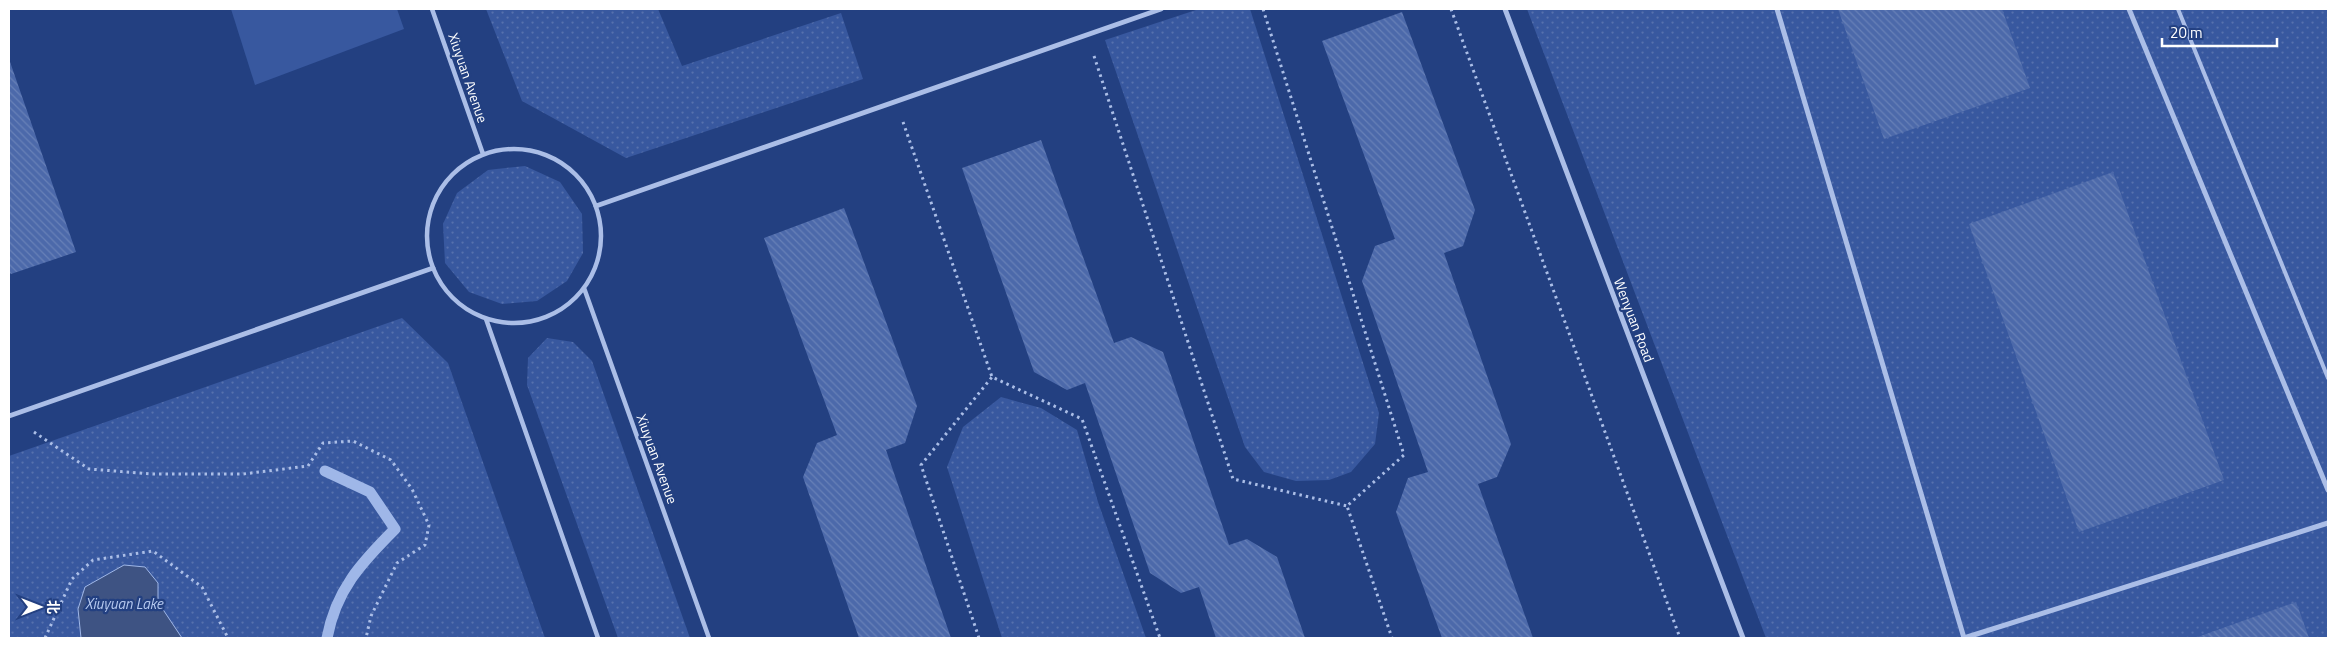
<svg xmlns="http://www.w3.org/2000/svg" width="2337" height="647" font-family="'Titillium Web','Noto Sans SC',sans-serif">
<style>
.grass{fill:url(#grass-dots)}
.pitch{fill:#38589f}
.water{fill:#3e5383;stroke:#9fb7e8}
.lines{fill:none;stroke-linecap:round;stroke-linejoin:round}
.stream{stroke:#9fb7e8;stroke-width:11}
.building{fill:url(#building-back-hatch)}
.path{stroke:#abbee7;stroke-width:3;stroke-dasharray:2.5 4;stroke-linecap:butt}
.service{stroke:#abbee7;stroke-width:4}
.pedestrian{stroke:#abbee7;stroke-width:4.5}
.minor{stroke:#abbee7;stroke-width:5}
.labels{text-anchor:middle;stroke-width:4.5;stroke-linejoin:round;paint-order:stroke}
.street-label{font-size:14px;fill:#fff;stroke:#234081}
.water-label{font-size:15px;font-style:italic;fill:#b6c9ef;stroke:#234081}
</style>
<defs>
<pattern id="grass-dots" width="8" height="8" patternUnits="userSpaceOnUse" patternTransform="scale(1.25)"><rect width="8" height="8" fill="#38589f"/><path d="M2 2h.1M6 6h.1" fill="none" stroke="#5671ad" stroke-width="1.8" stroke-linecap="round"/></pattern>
<pattern id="building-back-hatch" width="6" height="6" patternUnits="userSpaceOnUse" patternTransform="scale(1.25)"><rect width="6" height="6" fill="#4c69aa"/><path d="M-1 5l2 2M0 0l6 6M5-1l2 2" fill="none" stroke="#6780b7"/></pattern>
</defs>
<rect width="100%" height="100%" fill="#234081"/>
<!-- grass -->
<path class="grass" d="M 486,9 L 658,9 L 682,66 L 841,13 L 863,79 L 626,158 L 522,101 Z
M 1199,9 L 1250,9 L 1379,413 L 1375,444 L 1351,472 L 1329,480 L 1296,481 L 1264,472 L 1245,447 L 1105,40 Z
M 1527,9 L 2328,9 L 2328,638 L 1766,638 Z
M 525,166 L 560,182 L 582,214 L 583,253 L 567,281 L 537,301 L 502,304 L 469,292 L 445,263 L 443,224 L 457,193 L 488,170 Z
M 402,318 L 448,363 L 545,638 L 9,638 L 9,456 Z
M 547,338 L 573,342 L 592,361 L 690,638 L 618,638 L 527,385 L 528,358 Z
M 1001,397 L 1041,408 L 1077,430 L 1098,502 L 1146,638 L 1002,638 L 947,467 L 963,427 Z"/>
<!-- pitch -->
<path class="pitch" d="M 231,9 L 397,9 L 404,29 L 255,85 Z"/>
<!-- water -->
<path class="water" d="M 124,565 L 145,567 L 158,583 L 158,602 L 182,638 L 81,638 L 78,609 L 85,587 Z"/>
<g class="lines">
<!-- stream -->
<path class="stream" d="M 325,471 L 370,492 L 395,529 C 361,563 336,590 327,638"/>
</g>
<!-- building -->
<path class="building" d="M 1838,9 L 2002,9 L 2030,88 L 1884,139 Z
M 1402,12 L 1475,210 L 1463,246 L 1444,253 L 1511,444 L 1497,477 L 1478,484 L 1533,638 L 1442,638 L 1396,512 L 1408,478 L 1428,472 L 1362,281 L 1375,246 L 1395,239 L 1322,41 Z
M 9,59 L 76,252 L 11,274 L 9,272 Z
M 1041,140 L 1114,343 L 1131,337 L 1163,352 L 1229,545 L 1247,539 L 1277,557 L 1305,638 L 1216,638 L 1199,587 L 1181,593 L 1150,573 L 1085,383 L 1067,390 L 1034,372 L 962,168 Z
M 2113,172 L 2224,480 L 2079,532 L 1969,224 Z
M 844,208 L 917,406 L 905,443 L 886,450 L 951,638 L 859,638 L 803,477 L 817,443 L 837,435 L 764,238 Z
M 2296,602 L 2309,638 L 2195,638 Z"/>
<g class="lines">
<!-- path -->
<path class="path" d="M 1263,9 L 1404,455 L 1347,506 L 1392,638
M 1451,9 L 1680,638
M 1094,56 L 1233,479 L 1347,506
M 903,122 L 992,377 L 1082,419 L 1160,638
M 34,432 L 89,469 L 153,474 L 243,474 L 308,466 L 323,443 L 353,441 L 391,460 L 412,489 L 429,525 L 425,545 L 397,563 L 371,616 L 366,638
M 45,638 L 72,579 L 93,560 L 153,551 L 202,587 L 228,638
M 979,638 L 921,465 L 992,377"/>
<!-- service -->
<path class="service" d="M 2178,9 L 2328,378"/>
<!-- pedestrian -->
<path class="pedestrian" d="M 432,9 L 483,154
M427 236a87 87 0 1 1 174 0a87 87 0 1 1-174 0Z
M 584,288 L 709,638
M 486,319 L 598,638"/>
<!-- minor -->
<path class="minor" d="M 1505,9 L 1743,638
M 1777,9 L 1964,638
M 2129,9 L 2328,490
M 596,206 L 1161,9
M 9,416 L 433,268
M 1964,638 L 2328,523"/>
</g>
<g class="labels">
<!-- street labels -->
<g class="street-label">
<text transform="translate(468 78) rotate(71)" y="5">Xiuyuan Avenue</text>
<text transform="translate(1634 320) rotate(69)" y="5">Wenyuan Road</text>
<text transform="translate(657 459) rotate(70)" y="5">Xiuyuan Avenue</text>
</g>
<!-- water labels -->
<g class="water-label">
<text x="124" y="609">Xiuyuan Lake</text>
</g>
</g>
<!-- border -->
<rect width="2337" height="647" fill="none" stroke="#ffffff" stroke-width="20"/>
<!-- north arrow -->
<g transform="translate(40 607) rotate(90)" stroke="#234081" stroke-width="4" paint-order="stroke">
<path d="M0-4L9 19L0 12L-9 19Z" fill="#ffffff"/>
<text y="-8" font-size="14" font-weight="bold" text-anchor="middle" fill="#ffffff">北</text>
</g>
<!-- scale -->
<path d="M2162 38v8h115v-8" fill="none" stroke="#ffffff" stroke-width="2.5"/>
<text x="2170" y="38" font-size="15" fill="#ffffff" stroke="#234081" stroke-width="4" paint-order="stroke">20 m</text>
</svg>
